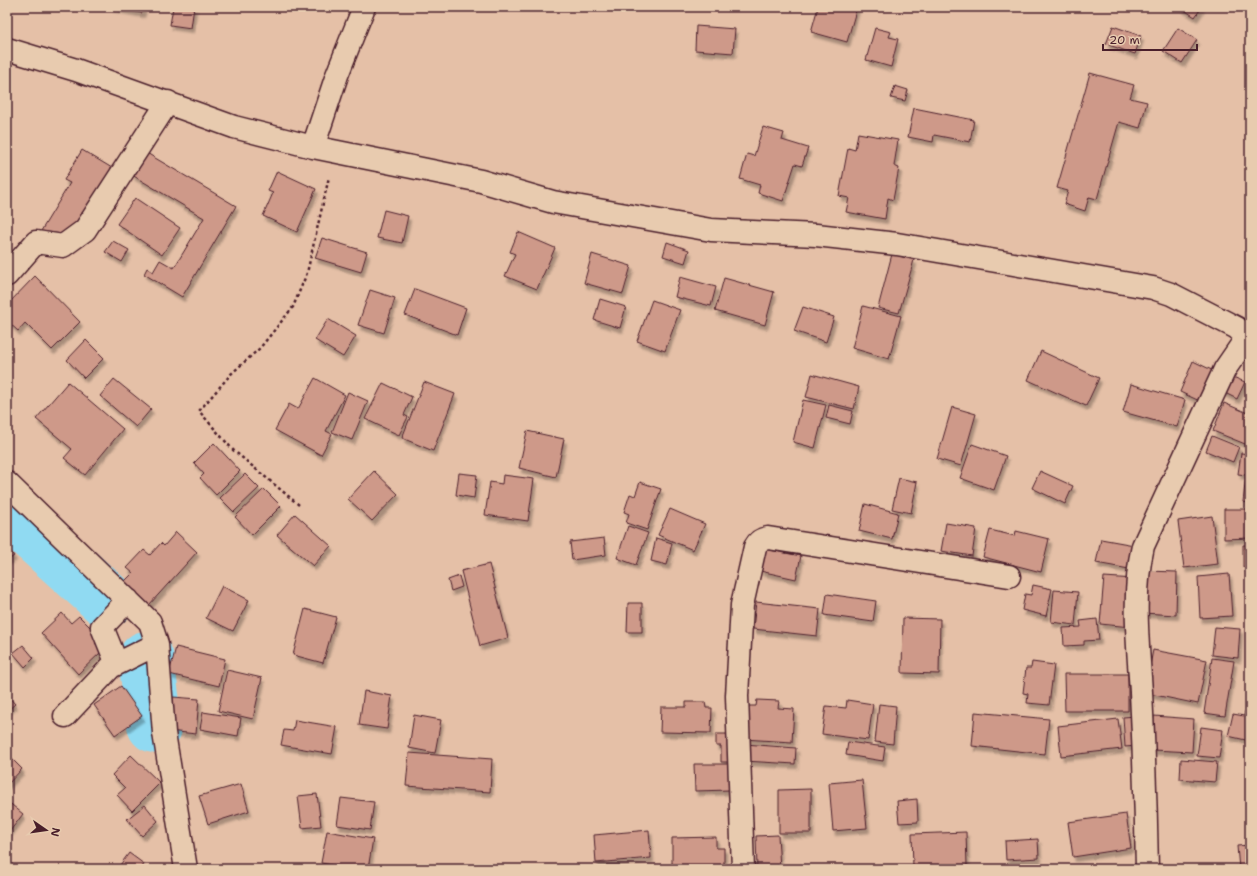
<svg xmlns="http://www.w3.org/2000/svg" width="1257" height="876" font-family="'Shantell Sans',sans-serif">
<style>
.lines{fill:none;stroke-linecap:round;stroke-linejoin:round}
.river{stroke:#90daf2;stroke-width:56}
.building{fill:#ce9989;stroke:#4a1f2b;filter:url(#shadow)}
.minor-casing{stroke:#4a1f2b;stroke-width:25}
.path{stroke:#4a1f2b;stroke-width:2.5;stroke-dasharray:3 3;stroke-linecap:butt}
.minor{stroke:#e8cbaf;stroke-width:22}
</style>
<defs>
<filter id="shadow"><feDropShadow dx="2.5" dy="4.5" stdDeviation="1" flood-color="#0004"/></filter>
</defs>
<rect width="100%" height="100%" fill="#e5c0a7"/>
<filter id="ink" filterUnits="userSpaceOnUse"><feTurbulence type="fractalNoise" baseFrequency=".025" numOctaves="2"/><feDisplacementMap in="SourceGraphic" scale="8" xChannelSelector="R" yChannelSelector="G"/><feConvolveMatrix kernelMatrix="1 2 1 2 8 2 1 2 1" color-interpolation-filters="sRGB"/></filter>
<g filter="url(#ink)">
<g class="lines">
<!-- river -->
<path class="river" d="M 7,510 L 107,600
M 146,659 L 155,725"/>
</g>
<!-- building -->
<path class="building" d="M 111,7 L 144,7 L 142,13 Z
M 173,7 L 194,7 L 191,28 L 170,25 Z
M 818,7 L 857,7 L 847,42 L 811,32 Z
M 1181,7 L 1202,7 L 1195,17 L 1181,8 Z
M 696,26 L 735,29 L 733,53 L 695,50 Z
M 1113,26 L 1141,36 L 1135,54 L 1106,44 Z
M 875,28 L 891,32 L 889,37 L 898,39 L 891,67 L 866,60 Z
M 1178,28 L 1197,40 L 1182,63 L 1163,51 Z
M 1090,73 L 1134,85 L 1130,98 L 1147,102 L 1140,128 L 1119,122 L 1097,199 L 1089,197 L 1085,211 L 1064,204 L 1068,191 L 1057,188 Z
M 895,86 L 908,90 L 905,101 L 891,98 Z
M 914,108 L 974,120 L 970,142 L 934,135 L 933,142 L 908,137 Z
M 763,127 L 784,133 L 782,140 L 808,148 L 802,166 L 795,164 L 783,201 L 758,193 L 760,185 L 740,179 L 747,154 L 754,156 Z
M 858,133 L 898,140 L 894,166 L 899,168 L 893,200 L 888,198 L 885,219 L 846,212 L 849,198 L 839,196 L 848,148 L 855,150 Z
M 82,150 L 112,168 L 80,220 L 62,234 L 41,231 L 70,183 L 64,180 Z
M 145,152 L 236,206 L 182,297 L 144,274 L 147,268 L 153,272 L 160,260 L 174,268 L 204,218 L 132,175 Z
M 277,171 L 316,189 L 297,232 L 263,216 L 273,193 L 268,191 Z
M 135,198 L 180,228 L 162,255 L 117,224 Z
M 384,210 L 408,216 L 402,243 L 377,238 Z
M 518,232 L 555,248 L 537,289 L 505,276 L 515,254 L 510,252 Z
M 322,238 L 367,252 L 361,272 L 315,258 Z
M 113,241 L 129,250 L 122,262 L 105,252 Z
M 667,242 L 689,250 L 685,263 L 663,256 Z
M 592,254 L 631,266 L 623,294 L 584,283 Z
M 892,254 L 914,260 L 899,313 L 878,308 Z
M 35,276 L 80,322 L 52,350 L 25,323 L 18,331 L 7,321 L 7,310 L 10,308 L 7,305 Z
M 680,277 L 716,287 L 711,306 L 675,297 Z
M 724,278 L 774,292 L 765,325 L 715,311 Z
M 415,289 L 466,308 L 457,335 L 405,315 Z
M 370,290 L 395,298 L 384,333 L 358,325 Z
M 600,299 L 626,307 L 620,328 L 594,320 Z
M 652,300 L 680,310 L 665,351 L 637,341 Z
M 863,306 L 901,316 L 889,359 L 852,348 Z
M 803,307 L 834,317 L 826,342 L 794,331 Z
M 328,319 L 356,336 L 343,357 L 315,340 Z
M 86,340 L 104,358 L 84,378 L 67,360 Z
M 1041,351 L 1099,378 L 1086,406 L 1028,380 Z
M 1193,361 L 1218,373 L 1204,403 L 1180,392 Z
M 812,374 L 859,387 L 854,409 L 806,397 Z
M 1228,375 L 1245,382 L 1237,399 L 1221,391 Z
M 315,378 L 345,395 L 326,431 L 332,434 L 321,455 L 275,430 L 289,404 L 298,409 Z
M 114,379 L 151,409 L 136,427 L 100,396 Z
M 68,382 L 123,429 L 85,475 L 64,458 L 72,449 L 36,419 Z
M 424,382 L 455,394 L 433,451 L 402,438 Z
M 383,383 L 412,397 L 404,415 L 408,417 L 399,435 L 365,419 Z
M 1131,384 L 1185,400 L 1177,427 L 1123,412 Z
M 348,392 L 368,401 L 352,440 L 332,432 Z
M 803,400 L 826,405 L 815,448 L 793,442 Z
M 1224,403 L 1250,414 L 1250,446 L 1213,431 Z
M 829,405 L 853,411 L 850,424 L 826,418 Z
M 952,407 L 976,414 L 961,466 L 937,459 Z
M 527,431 L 564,439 L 556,477 L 519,468 Z
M 1212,436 L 1239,447 L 1233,462 L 1206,451 Z
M 214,443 L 240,471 L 216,495 L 200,478 L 204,474 L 194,463 Z
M 972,444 L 1006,456 L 994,490 L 960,478 Z
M 1241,453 L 1250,454 L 1250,503 L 1243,502 L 1246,475 L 1238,474 Z
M 374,471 L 398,494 L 372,521 L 348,499 Z
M 1040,471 L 1073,486 L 1065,504 L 1032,488 Z
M 459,473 L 477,475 L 474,498 L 456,495 Z
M 245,474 L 259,488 L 234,512 L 220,498 Z
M 503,475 L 534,479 L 528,521 L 485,515 L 490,482 L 502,484 Z
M 899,478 L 917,482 L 911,513 L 892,509 Z
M 640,482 L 661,489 L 647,530 L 626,523 L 629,514 L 624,512 L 630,494 L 635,496 Z
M 264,489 L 281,506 L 252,535 L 235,517 Z
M 865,504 L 898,513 L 892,539 L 859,531 Z
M 670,509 L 705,524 L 693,550 L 658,535 Z
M 1224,509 L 1250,509 L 1250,538 L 1224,539 Z
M 295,514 L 331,546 L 313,566 L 277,535 Z
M 1212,516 L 1218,564 L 1184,568 L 1178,521 Z
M 946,523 L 976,528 L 972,556 L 941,551 Z
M 628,526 L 648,533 L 636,565 L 617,558 Z
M 990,530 L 1015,536 L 1016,531 L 1049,539 L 1041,572 L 983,557 Z
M 176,532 L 197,552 L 149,605 L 124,582 L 133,573 L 127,568 L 144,550 L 150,555 L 161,543 L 164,546 Z
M 604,538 L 606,555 L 572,560 L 570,542 Z
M 656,538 L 672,543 L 667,565 L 651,561 Z
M 1101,539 L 1134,545 L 1129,569 L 1096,563 Z
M 1243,545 L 1250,545 L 1250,567 L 1243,567 Z
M 7,547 L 14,556 L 7,561 Z
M 764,549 L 801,556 L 796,579 L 760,571 Z
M 489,564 L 508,638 L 480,646 L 461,571 Z
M 1145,571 L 1177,572 L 1176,615 L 1143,613 Z
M 1229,574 L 1232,616 L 1200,618 L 1198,577 Z
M 459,576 L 462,587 L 451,591 L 448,580 Z
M 1104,577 L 1135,579 L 1131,627 L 1100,624 Z
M 1033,585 L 1052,589 L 1046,616 L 1022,610 L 1025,594 L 1031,595 Z
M 222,586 L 249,600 L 233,631 L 206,618 Z
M 1054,590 L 1078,592 L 1075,625 L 1051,622 Z
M 827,594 L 876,601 L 873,622 L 824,615 Z
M 756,602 L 820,609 L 817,636 L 753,629 Z
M 628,603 L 642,603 L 642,632 L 627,632 Z
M 305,609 L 336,617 L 323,663 L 293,655 Z
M 62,613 L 71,623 L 79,616 L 101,638 L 95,643 L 102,651 L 78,674 L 41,633 Z
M 903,618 L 940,619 L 939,674 L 902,673 Z
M 1097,619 L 1099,640 L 1084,641 L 1084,645 L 1064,646 L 1063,628 L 1081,627 L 1080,621 Z
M 1215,627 L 1240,629 L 1238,658 L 1212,655 Z
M 23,645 L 34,658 L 25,667 L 13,653 Z
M 176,647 L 225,659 L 219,686 L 169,674 Z
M 1153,650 L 1207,660 L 1198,704 L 1145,693 Z
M 1212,658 L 1234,661 L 1225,716 L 1204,713 Z
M 1032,662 L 1054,665 L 1049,705 L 1027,703 L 1028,694 L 1023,693 L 1026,668 L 1031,668 Z
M 227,670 L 262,678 L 253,719 L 218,711 Z
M 1064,674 L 1128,674 L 1128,711 L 1065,711 Z
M 121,686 L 142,716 L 115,735 L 94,705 Z
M 364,691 L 392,696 L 387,729 L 359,725 Z
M 7,695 L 15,704 L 7,711 Z
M 173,697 L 199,699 L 196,734 L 169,731 Z
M 757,700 L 779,701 L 778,708 L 794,709 L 792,742 L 743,739 L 746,706 L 756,706 Z
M 847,700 L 873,704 L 868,740 L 822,734 L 826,706 L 846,708 Z
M 686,702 L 705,702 L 706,708 L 712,708 L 711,733 L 660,732 L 661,707 L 686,707 Z
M 879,704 L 896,706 L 893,744 L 875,742 Z
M 1245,711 L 1250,712 L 1250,741 L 1228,736 L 1233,714 L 1244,716 Z
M 203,712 L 241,718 L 238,736 L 200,729 Z
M 975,712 L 1049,719 L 1045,754 L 972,746 Z
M 414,715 L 441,720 L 435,753 L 409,748 Z
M 1136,716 L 1137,746 L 1125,747 L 1123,717 Z
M 1154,716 L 1194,719 L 1192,752 L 1152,750 Z
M 1118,719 L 1122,749 L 1061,756 L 1058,726 Z
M 295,720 L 337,727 L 332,754 L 281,745 L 284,730 L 293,731 Z
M 1201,727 L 1223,730 L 1219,758 L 1197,756 Z
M 716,734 L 732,734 L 732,762 L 721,762 L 721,746 L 716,746 Z
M 848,742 L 885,747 L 883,761 L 846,755 Z
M 745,744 L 796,748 L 795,764 L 744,761 Z
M 409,753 L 492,759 L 490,792 L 406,786 Z
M 7,754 L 22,769 L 7,785 Z
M 131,755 L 160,783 L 132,811 L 117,795 L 125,788 L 112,775 Z
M 1181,759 L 1217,762 L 1215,782 L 1180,779 Z
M 694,764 L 730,764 L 730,790 L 695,791 Z
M 862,780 L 867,828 L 833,831 L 829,783 Z
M 241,784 L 249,811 L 208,824 L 199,796 Z
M 811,789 L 811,833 L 779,833 L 779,790 Z
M 317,794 L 321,826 L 302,828 L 298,796 Z
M 341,798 L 374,802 L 370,830 L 337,825 Z
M 917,799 L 918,822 L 899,823 L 897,801 Z
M 7,801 L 23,814 L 7,835 Z
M 145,805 L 158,821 L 142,836 L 127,819 Z
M 1126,814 L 1131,848 L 1073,857 L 1068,822 Z
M 649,830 L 651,858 L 596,863 L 594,835 Z
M 327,831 L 373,839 L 368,869 L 355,869 L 321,863 Z
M 966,832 L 967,866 L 913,867 L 912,834 Z
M 778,835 L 780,869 L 757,869 L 756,836 Z
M 716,837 L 716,848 L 724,848 L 724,869 L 672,869 L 672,838 Z
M 1038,839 L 1039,858 L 1006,860 L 1005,841 Z
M 1250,845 L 1250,869 L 1239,869 L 1237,846 Z
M 129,853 L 144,864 L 141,869 L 117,869 Z
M 389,865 L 389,869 L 369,869 L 369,866 Z"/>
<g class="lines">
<defs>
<path id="minor" d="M 7,49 L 76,70 L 234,127 L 313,147 L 481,181 L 553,202 L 711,230 L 816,235 L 897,244 L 1153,288 L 1171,294 L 1237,328 L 1250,341
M 313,147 L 337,75 L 364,7
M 7,275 L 36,242 L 63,246 L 85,230 L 168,102
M 7,483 L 150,622 L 157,644 L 164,733 L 186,869
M 117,664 L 102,627 L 128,600
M 65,716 L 111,667 L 157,644
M 743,869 L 737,696 L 742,605 L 755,547 C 758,541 761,539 768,538 L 1009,576
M 1147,869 C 1146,810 1144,751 1141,692 C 1138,644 1132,593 1143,546 L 1225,369 L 1247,337"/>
</defs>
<!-- minor casing -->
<use href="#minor" class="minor-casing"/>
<!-- path -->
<path class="path" d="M 299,505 L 233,450 L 199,411 L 231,374 L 260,348 L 293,307 L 307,273 L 329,177"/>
<!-- minor -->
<use href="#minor" class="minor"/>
</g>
</g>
<!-- margin -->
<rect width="1257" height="876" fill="none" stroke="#e8cbaf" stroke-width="24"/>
<rect x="12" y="12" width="1233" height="852" fill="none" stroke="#4a1f2b" stroke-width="1.5" filter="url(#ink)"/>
<!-- north arrow -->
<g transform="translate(46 830) rotate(103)" stroke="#e8cbaf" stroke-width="3" paint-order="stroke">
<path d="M0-3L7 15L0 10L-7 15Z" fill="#4a1f2b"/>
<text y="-6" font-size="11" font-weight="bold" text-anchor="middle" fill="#4a1f2b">N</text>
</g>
<!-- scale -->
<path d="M1103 44v6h94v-6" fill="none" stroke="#4a1f2b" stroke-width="2"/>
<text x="1109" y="44" font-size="12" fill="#4a1f2b" stroke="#e8cbaf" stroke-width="3" paint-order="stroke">20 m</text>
</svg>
